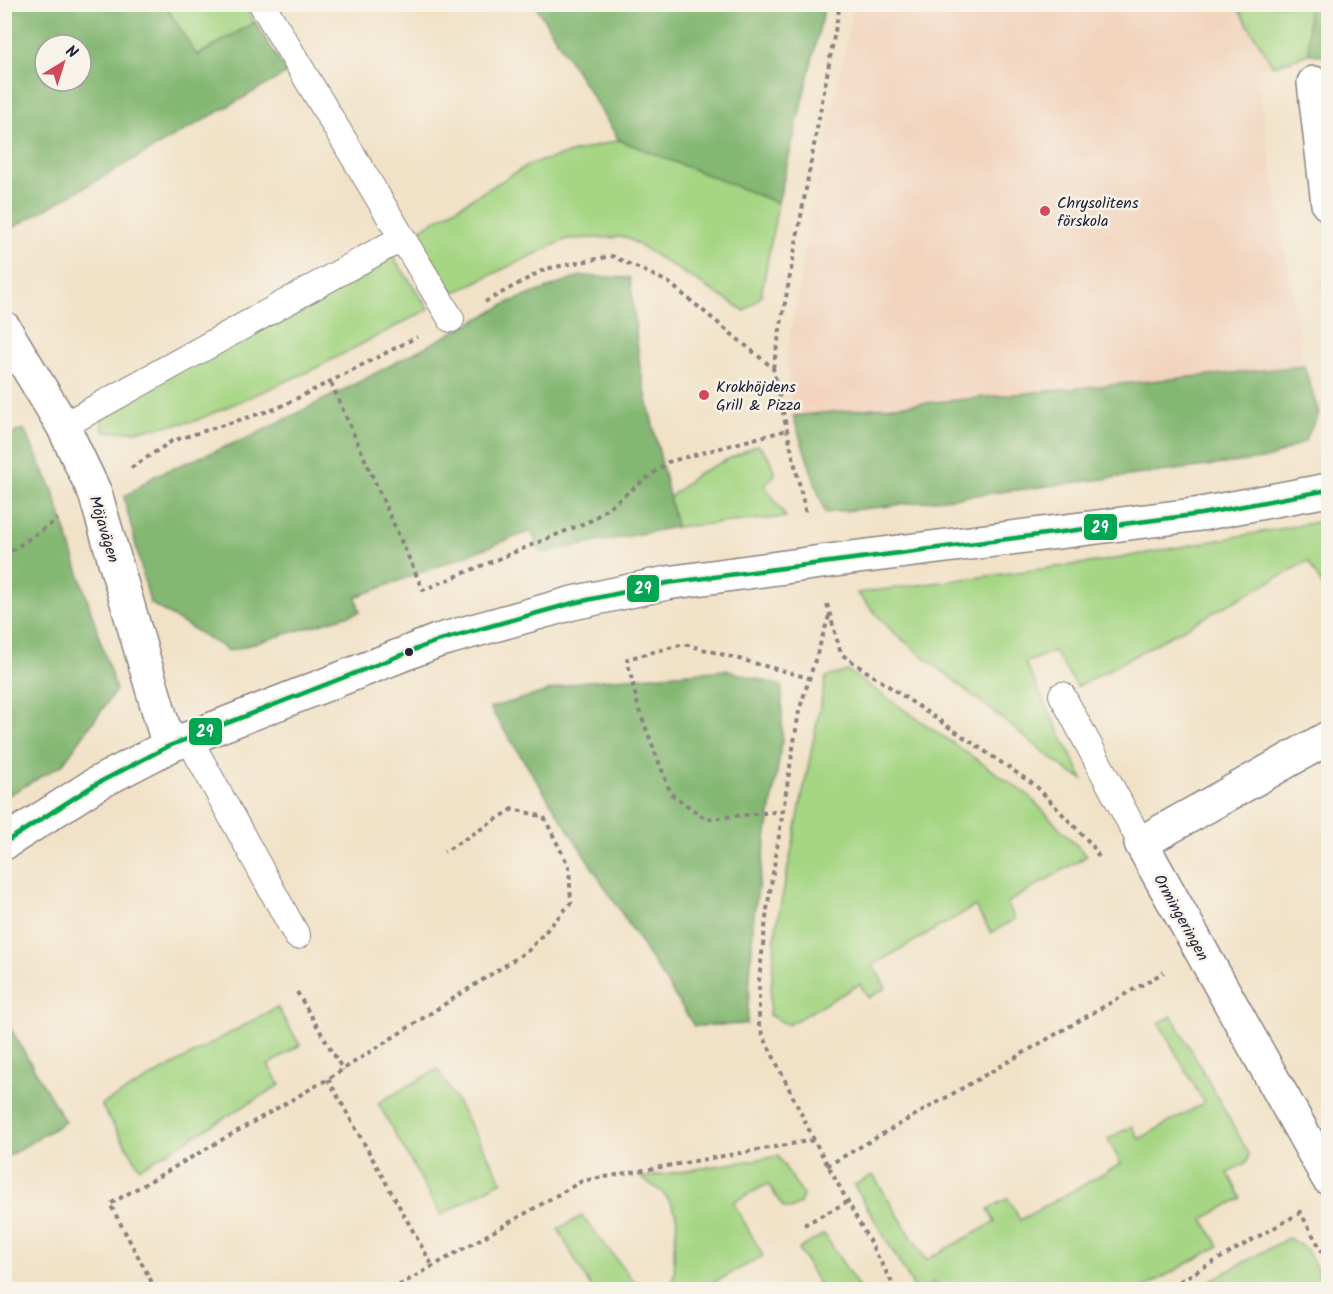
<svg xmlns="http://www.w3.org/2000/svg" width="1333" height="1294" font-family="Kalam,sans-serif">
<style>
.built{fill:#f2d4be}
.green{fill:#a6d684;stroke:#647c60;stroke-width:1.5}
.forest{fill:#84b772;stroke:#536c56;stroke-width:1.5;fill-rule:evenodd}
.lines{fill:none;stroke-linecap:round;stroke-linejoin:round}
.service-casing{stroke:#8a8281;stroke-width:28}
.minor-casing{stroke:#8a8281;stroke-width:36}
.tertiary-casing{stroke:#8a8281;stroke-width:36}
.path{stroke:#8a8281;stroke-width:4;stroke-dasharray:4.5 4.5;stroke-linecap:butt}
.service{stroke:#fff;stroke-width:26}
.minor{stroke:#fff;stroke-width:33}
.tertiary{stroke:#fff;stroke-width:33}
.tertiary-bridge-casing{stroke:#8a8281;stroke-width:36;stroke-linecap:butt}
.tertiary-bridge{stroke:#fff;stroke-width:33}
.bus-1-casing{stroke:#f7f3e8;stroke-width:9}
.bus-1{stroke:#00a651;stroke-width:4.5}
.poi-dot{fill:#d1495b;stroke:#f7f3e8;stroke-width:2}
.bus-dot{fill:#22223b;stroke:#f7f3e8;stroke-width:2}
.labels{text-anchor:middle;stroke-width:5;stroke-linejoin:round;paint-order:stroke}
.poi-label{font-size:16px;fill:#22223b;stroke:#f7f3e8;text-anchor:start}
.street-label{font-size:16px;fill:#22223b;stroke:#f7f3e8}
.line-badge{stroke:#f7f3e8;stroke-width:2}
.badge-label{font-size:16px;text-anchor:middle;font-weight:bold;fill:#fff}
</style>
<rect width="100%" height="100%" fill="#f7f3e8"/>
<filter id="ink" filterUnits="userSpaceOnUse"><feTurbulence type="fractalNoise" baseFrequency=".0167" numOctaves="2"/><feDisplacementMap in="SourceGraphic" scale="12" xChannelSelector="R" yChannelSelector="G"/><feConvolveMatrix kernelMatrix="1 2 1 2 8 2 1 2 1" color-interpolation-filters="sRGB"/></filter>
<filter id="wash" filterUnits="userSpaceOnUse"><feTurbulence type="fractalNoise" baseFrequency=".008" numOctaves="4" result="noise"/><feDisplacementMap in="SourceGraphic" scale="24" xChannelSelector="R" yChannelSelector="G"/><feGaussianBlur stdDeviation="1.35" result="paint"/><feColorMatrix in="noise" values="0 0 0 0 0 0 0 0 0 0 0 0 0 0 0 0 0 1.4 0 .05"/><feComposite in="paint" operator="in"/></filter>
<g filter="url(#wash)">
<rect width="100%" height="100%" fill="#f1e2c7"/>
<!-- built -->
<path class="built" d="M 854,5 L 1236,5 L 1273,66 L 1256,68 L 1304,366 L 793,416 L 786,358 L 813,203 Z"/>
<!-- green -->
<path class="green" d="M 165,5 L 243,5 L 255,22 L 196,56 Z
M 1236,5 L 1308,5 L 1309,54 L 1273,66 Z
M 619,140 L 778,203 L 761,296 L 745,311 L 626,237 L 567,239 L 453,293 L 414,233 L 530,164 Z
M 387,248 L 429,309 L 312,370 L 195,421 L 135,431 L 104,432 L 98,405 Z
M 758,445 L 769,457 L 775,474 L 765,486 L 786,517 L 676,527 L 669,498 L 697,474 Z
M 1328,520 L 1328,595 L 1308,561 L 1077,687 L 1054,651 L 1025,663 L 1083,779 L 1069,772 L 893,632 L 857,593 L 1103,561 Z
M 848,671 L 1028,795 L 1087,856 L 1007,903 L 1015,919 L 991,933 L 975,906 L 873,965 L 886,988 L 868,998 L 860,984 L 788,1025 L 769,1015 L 776,928 L 826,677 Z
M 277,1007 L 300,1045 L 268,1065 L 280,1085 L 140,1168 L 101,1105 Z
M 1172,1016 L 1249,1154 L 1247,1162 L 1228,1173 L 1241,1198 L 1203,1219 L 1219,1246 L 1142,1289 L 939,1290 L 935,1282 L 923,1289 L 915,1289 L 854,1185 L 873,1175 L 926,1260 L 995,1222 L 988,1209 L 1008,1198 L 1020,1220 L 1121,1164 L 1108,1139 L 1132,1126 L 1139,1139 L 1204,1103 L 1159,1023 Z
M 438,1069 L 502,1181 L 441,1215 L 378,1103 Z
M 778,1156 L 803,1195 L 800,1204 L 791,1209 L 783,1207 L 768,1184 L 733,1202 L 763,1256 L 702,1289 L 661,1289 C 680,1280 673,1268 674,1250 C 675,1227 683,1219 667,1198 C 662,1190 649,1184 641,1178 Z
M 582,1216 L 632,1279 L 646,1289 L 592,1289 L 558,1229 Z
M 824,1234 L 859,1288 L 859,1289 L 821,1289 L 799,1249 Z
M 1288,1238 L 1306,1249 L 1328,1289 L 1195,1289 Z"/>
<!-- forest -->
<path class="forest" d="M 5,4 L 165,5 L 197,56 L 255,22 L 287,73 L 5,232 ZM 45,45 L 81,45 L 81,81 L 45,81 Z
M 535,5 L 825,5 L 778,203 L 619,140 Z
M 1308,5 L 1328,5 L 1328,56 L 1309,54 Z
M 581,276 L 630,278 L 640,368 L 676,527 L 541,553 L 531,531 L 356,597 L 360,612 L 229,651 L 150,603 L 124,497 L 156,475 L 252,436 L 355,384 L 510,302 Z
M 1304,366 L 1319,413 L 1305,441 L 1270,458 L 881,507 L 825,513 L 793,416 Z
M 24,429 L 53,491 L 116,690 L 62,765 L 5,797 L 5,437 Z
M 726,670 L 782,686 L 782,741 L 754,913 L 747,1024 L 694,1026 L 490,708 L 579,682 Z
M 5,1019 L 65,1122 L 5,1158 L 4,1158 Z"/>
</g>
<g filter="url(#ink)">
<g class="lines">
<defs>
<path id="service" d="M 262,4 L 451,319
M 63,426 L 402,238
M 1062,695 L 1141,843
M 189,739 L 297,936"/>
<path id="minor" d="M 1314,83 L 1328,204
M 4,328 L 63,426 L 95,493 L 169,746
M 1328,738 L 1141,843 L 1328,1178"/>
<path id="tertiary" d="M 843,559 L 1201,514 L 1328,490
M 4,843 L 96,784 L 169,746 L 437,641 L 573,603 L 667,583 L 785,567"/>
</defs>
<!-- service casing -->
<use href="#service" class="service-casing"/>
<!-- minor casing -->
<use href="#minor" class="minor-casing"/>
<!-- tertiary casing -->
<use href="#tertiary" class="tertiary-casing"/>
<!-- path -->
<path class="path" d="M 485,302 L 545,269 L 612,256 L 668,282 L 773,368 L 806,514
M 773,368 L 840,4
M 331,383 L 423,590 L 592,520 L 668,462 L 787,430
M 131,468 L 172,441 L 278,408 L 417,337
M 4,556 L 58,519
M 827,604 L 841,654 L 1036,786 L 1092,845 L 1100,859
M 829,616 L 799,711 L 767,910 L 759,980 L 759,1027 L 814,1140 L 896,1290
M 784,811 L 706,819 L 671,794 L 639,710 L 627,659 L 684,644 L 809,678
M 297,992 L 343,1070
M 328,1079 L 432,1265
M 827,1166 L 1164,972
M 1299,1210 L 1328,1262
M 804,1225 L 847,1202
M 156,1290 L 110,1204 L 328,1079 L 529,950 L 571,903 L 569,867 L 544,817 L 513,809 L 444,852
M 391,1290 L 582,1181 L 814,1140
M 1164,1290 L 1300,1213"/>
<!-- service -->
<use href="#service" class="service"/>
<!-- minor -->
<use href="#minor" class="minor"/>
<!-- tertiary -->
<use href="#tertiary" class="tertiary"/>
<defs>
<path id="tertiary-bridge" d="M 785,567 L 843,559"/>
</defs>
<!-- tertiary-bridge casing -->
<use href="#tertiary-bridge" class="tertiary-bridge-casing"/>
<!-- tertiary-bridge -->
<use href="#tertiary-bridge" class="tertiary-bridge"/>
<defs>
<path id="bus-1" d="M 4,843 L 96,784 L 169,746 L 437,641 L 573,603 L 667,583 L 1201,514 L 1328,490"/>
</defs>
<!-- bus-1 casing -->
<use href="#bus-1" class="bus-1-casing"/>
<!-- bus-1 -->
<use href="#bus-1" class="bus-1"/>
</g>
</g>
<!-- markers -->
<g class="poi-dot">
<circle cx="1045" cy="211" r="6"/>
<circle cx="704" cy="395" r="6"/>
</g>
<circle class="bus-dot" cx="409" cy="652" r="5"/>
<g class="labels">
<!-- poi labels -->
<g class="poi-label">
<text x="1057" y="208">Chrysolitens<tspan x="1057" dy="18">förskola</tspan></text>
<text x="716" y="392">Krokhöjdens<tspan x="716" dy="18">Grill &amp; Pizza</tspan></text>
</g>
<!-- street labels -->
<g class="street-label">
<text transform="translate(105 529) rotate(73)" y="6">Möjavägen</text>
<text transform="translate(1182 917) rotate(61)" y="6">Ormingeringen</text>
</g>
</g>
<g class="line-badge">
<rect x="1083" y="513" width="35" height="28" rx="6" fill="#00a651"/>
<rect x="626" y="574" width="34" height="29" rx="6" fill="#00a651"/>
<rect x="188" y="717" width="35" height="29" rx="6" fill="#00a651"/>
</g>
<g class="badge-label">
<text x="1100" y="533">29</text>
<text x="643" y="594">29</text>
<text x="205" y="737">29</text>
</g>
<!-- margin -->
<rect width="1333" height="1294" fill="none" stroke="#f7f3e8" stroke-width="24"/>
<!-- north arrow -->
<g transform="translate(63 63) rotate(38)"><circle r="28" fill="#f7f3e8" stroke="#a29fa3" stroke-width="1.5"/>
<path d="M0-4.5L10 22L0 15L-10 22Z" fill="#d1495b"/>
<text y="-9" font-size="16" font-weight="bold" text-anchor="middle" fill="#22223b">N</text>
</g>
</svg>
